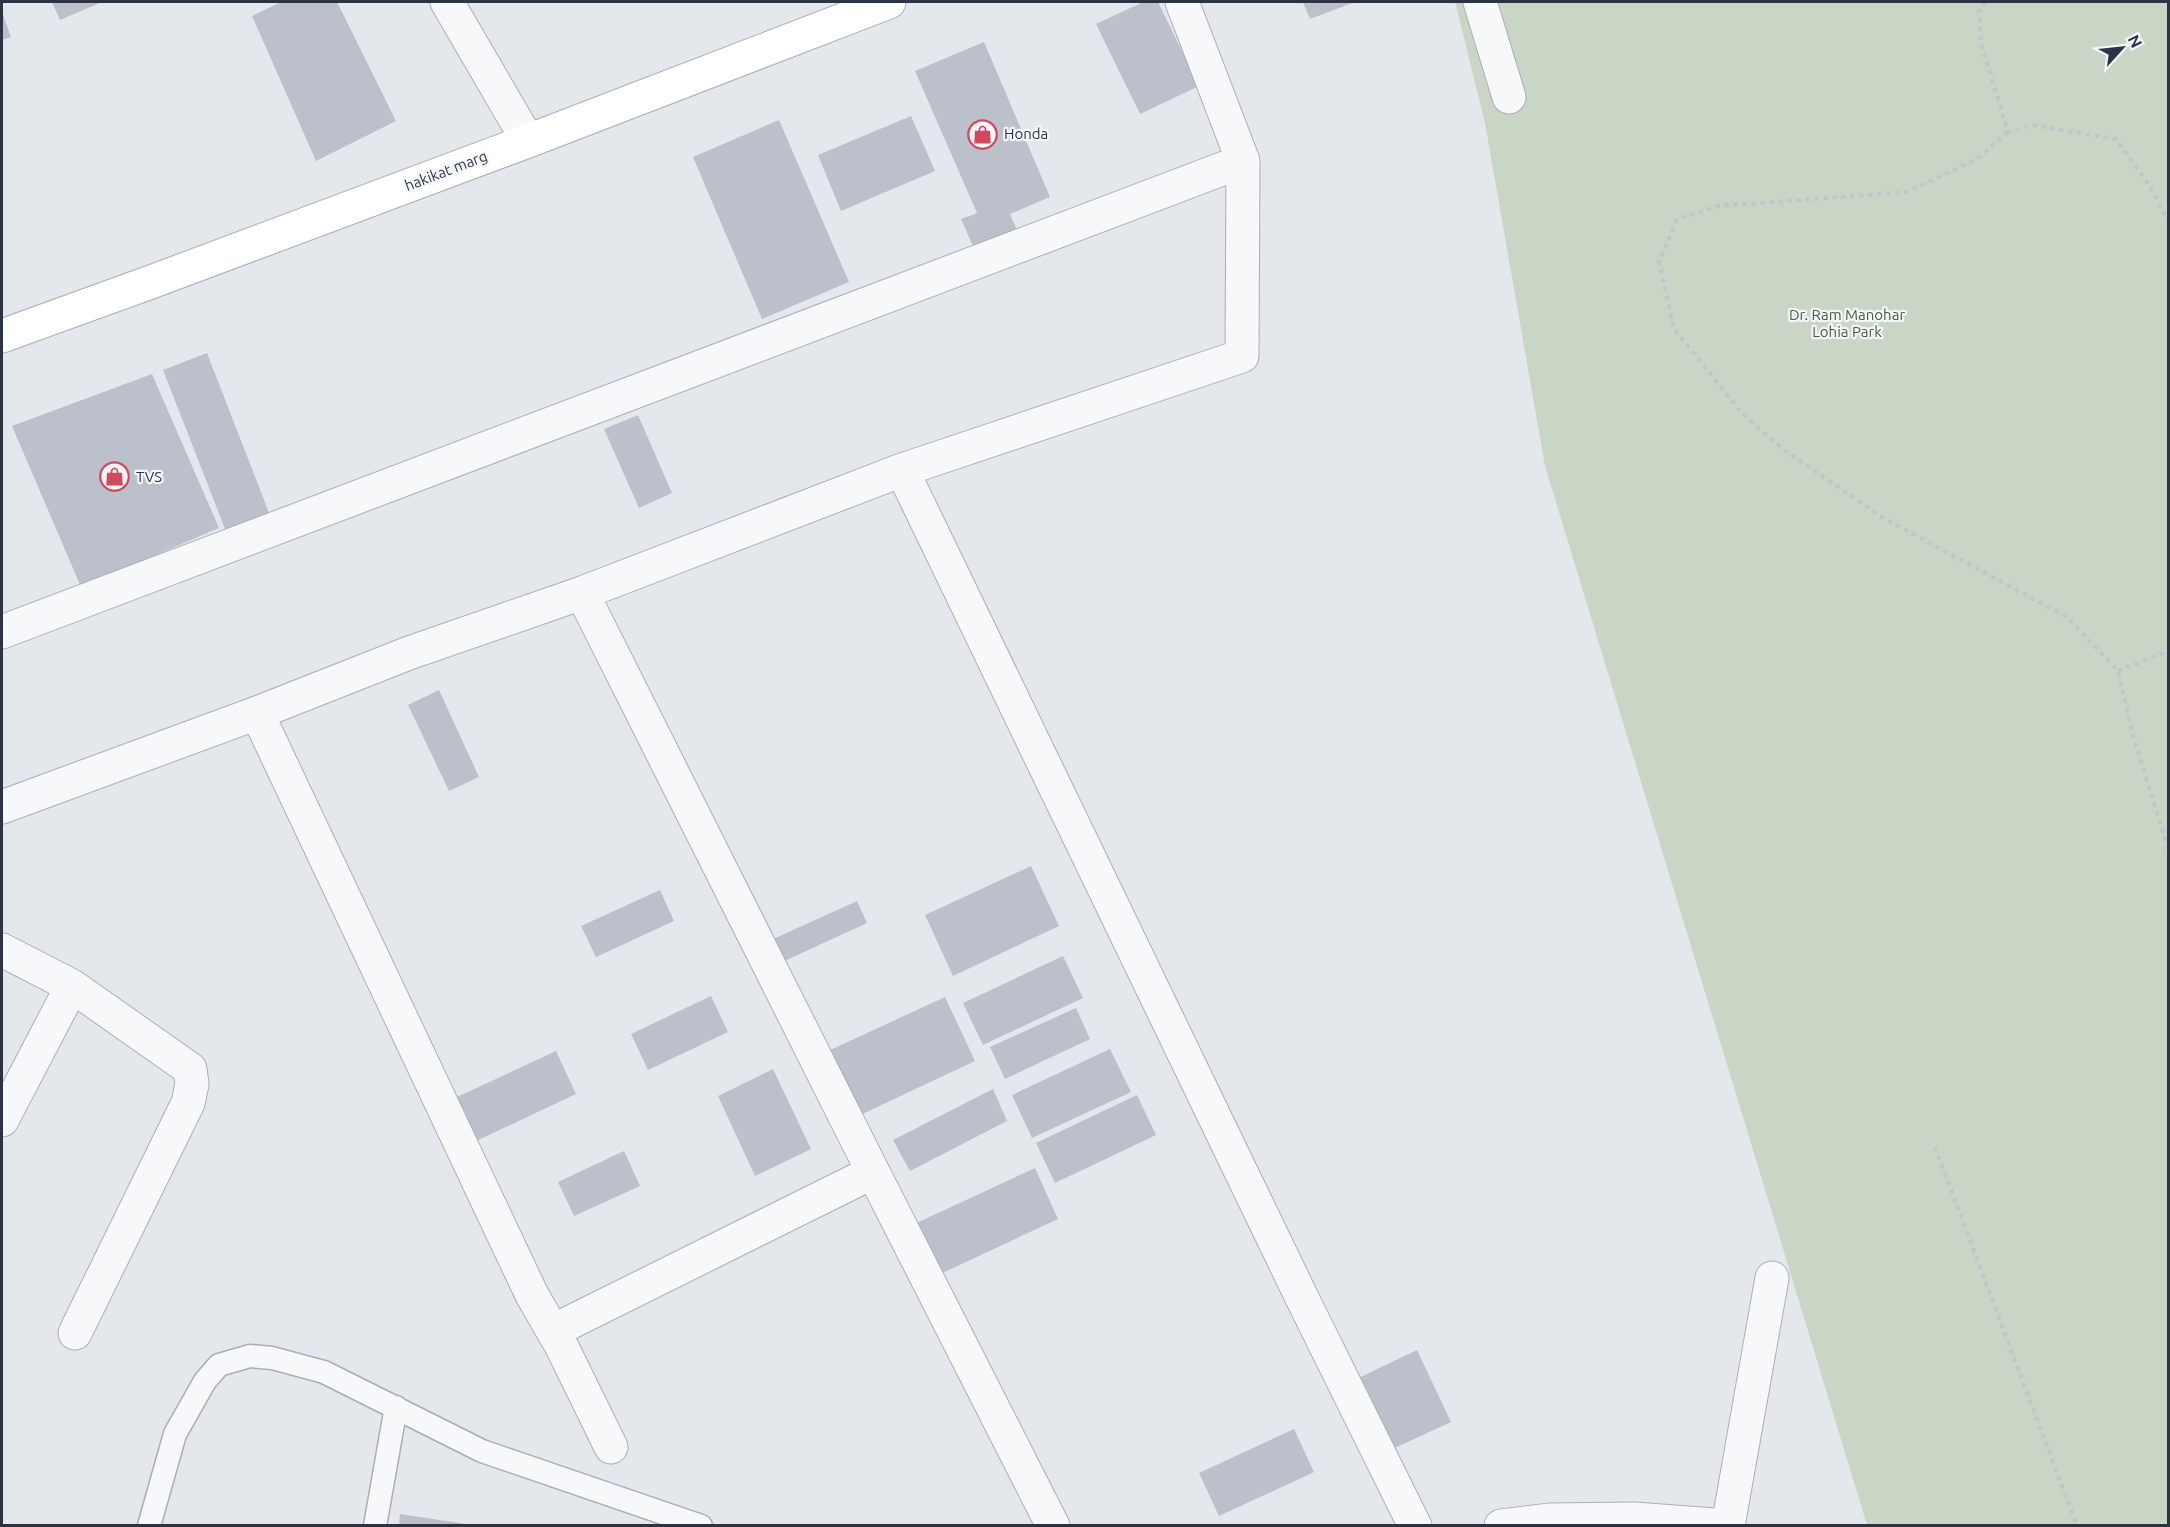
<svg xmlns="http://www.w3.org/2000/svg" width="2170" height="1527" font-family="Ubuntu,sans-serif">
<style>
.green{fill:#c9d6c5}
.building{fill:#bbc0ca}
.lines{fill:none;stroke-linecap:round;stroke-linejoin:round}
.lane-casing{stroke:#a9aeb7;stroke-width:25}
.street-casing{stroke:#a9aeb7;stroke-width:35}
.secondary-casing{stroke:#a9aeb7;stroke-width:35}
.path{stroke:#c2c5cb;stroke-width:4;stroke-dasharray:4.5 4.5;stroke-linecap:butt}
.lane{stroke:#f7f8fa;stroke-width:22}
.street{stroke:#f7f8fa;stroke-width:33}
.secondary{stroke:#fff;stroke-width:33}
.labels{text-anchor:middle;stroke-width:4.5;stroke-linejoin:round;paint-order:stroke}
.poi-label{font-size:15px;fill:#2b3445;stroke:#f4f6f9;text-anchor:start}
.street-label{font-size:15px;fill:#2b3445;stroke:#f4f6f9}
.park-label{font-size:15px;fill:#3f6138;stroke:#f4f6f9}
</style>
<rect width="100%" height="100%" fill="#e4e7ec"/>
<!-- green -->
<path class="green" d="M 1455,2 L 2168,2 L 2168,1525 L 1867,1525 L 1545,466 L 1485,123 Z"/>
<!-- building -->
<path class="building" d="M 52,2 L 102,2 L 60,20 Z
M 281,2 L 337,2 L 396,121 L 316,161 L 252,16 Z
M 1143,2 L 1158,2 L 1199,86 L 1140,114 L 1096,24 Z
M 1303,2 L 1355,2 L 1310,19 Z
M 2,12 L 11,37 L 2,40 Z
M 984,42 L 1050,197 L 1010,214 L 1019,235 L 976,253 L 961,219 L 977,213 L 915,71 Z
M 911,116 L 935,171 L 841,211 L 818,155 Z
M 779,120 L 849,282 L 762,319 L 693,157 Z
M 207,353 L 273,523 L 229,539 L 163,370 Z
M 152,374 L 219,528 L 81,587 L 12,426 Z
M 638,415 L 672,493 L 639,508 L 604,429 Z
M 439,690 L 479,777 L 449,791 L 408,705 Z
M 1031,866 L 1059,926 L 953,976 L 925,915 Z
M 660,890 L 674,921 L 596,957 L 581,926 Z
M 857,901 L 867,923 L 780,963 L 769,941 Z
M 1063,956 L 1083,998 L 983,1045 L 963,1003 Z
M 711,996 L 728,1032 L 648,1070 L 631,1034 Z
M 945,997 L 975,1061 L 858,1116 L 828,1051 Z
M 1076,1008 L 1090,1039 L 1005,1079 L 990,1047 Z
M 1110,1049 L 1131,1092 L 1032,1138 L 1012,1095 Z
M 556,1051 L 576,1094 L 476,1141 L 455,1098 Z
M 773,1069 L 811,1149 L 755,1176 L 718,1096 Z
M 993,1089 L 1007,1121 L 910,1171 L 893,1140 Z
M 1137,1095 L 1156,1135 L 1055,1183 L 1036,1143 Z
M 624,1151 L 640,1186 L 574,1216 L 558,1182 Z
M 1035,1168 L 1058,1219 L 936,1276 L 912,1225 Z
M 1417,1350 L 1451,1422 L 1386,1452 L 1352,1381 Z
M 1294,1429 L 1314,1472 L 1219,1516 L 1199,1473 Z
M 400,1514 L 466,1524 L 466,1526 L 399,1526 Z"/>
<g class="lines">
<defs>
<path id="lane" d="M 149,1526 L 175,1434 L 205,1381 L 219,1365 L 250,1356 L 272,1358 L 324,1372 L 482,1451 L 701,1526
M 375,1526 L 396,1407"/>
<path id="street" d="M 447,2 L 528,141
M 1480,2 L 1509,97
M 902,470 L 1303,1300 L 1415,1526
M 582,593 L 873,1172 L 1053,1526
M 2,632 L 1243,161
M 257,713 L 532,1295 L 562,1347 L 611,1447
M 2,807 L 257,713 L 409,653 L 582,593 L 902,470 L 1242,356 L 1243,161 L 1182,2
M 2,950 L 72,986 L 190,1069 L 192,1084 L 188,1103 L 75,1333
M 2,1120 L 72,986
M 553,1331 L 873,1172
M 1501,1526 L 1550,1520 L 1634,1519 L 1728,1526 L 1772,1278"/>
<path id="secondary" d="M 2,336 L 151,282 L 528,141 L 889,2"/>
</defs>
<!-- lane casing -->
<use href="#lane" class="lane-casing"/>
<!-- street casing -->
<use href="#street" class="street-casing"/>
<!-- secondary casing -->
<use href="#secondary" class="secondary-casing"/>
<!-- path -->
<path class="path" d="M 1986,2 L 1979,11 L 1981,43 L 2008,132 L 2032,125 L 2116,139 L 2149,185 L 2168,221
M 2008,132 L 1977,159 L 1907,192 L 1719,206 L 1677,219 L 1659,262 L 1674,329 L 1742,413 L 1784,450 L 1885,519 L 2067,617 L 2118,671 L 2133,736 L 2168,848
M 2118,671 L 2168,651
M 1935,1147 L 2077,1526"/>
<!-- lane -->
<use href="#lane" class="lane"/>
<!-- street -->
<use href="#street" class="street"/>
<!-- secondary -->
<use href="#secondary" class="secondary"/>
</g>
<!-- icons -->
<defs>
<symbol id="shop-ring" viewBox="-11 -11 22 22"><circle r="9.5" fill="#f4f6f9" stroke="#d1495b" stroke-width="1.5"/><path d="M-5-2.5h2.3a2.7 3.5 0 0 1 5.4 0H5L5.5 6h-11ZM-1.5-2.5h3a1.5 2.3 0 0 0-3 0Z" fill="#d1495b"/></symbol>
</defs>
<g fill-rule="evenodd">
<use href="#shop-ring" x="966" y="118" width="33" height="33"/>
<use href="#shop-ring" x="98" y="460" width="33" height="33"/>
</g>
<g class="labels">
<!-- poi labels -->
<g class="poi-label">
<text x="1004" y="139">Honda</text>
<text x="136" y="482">TVS</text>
</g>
<!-- street labels -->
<g class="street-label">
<text transform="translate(446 171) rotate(-21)" y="5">hakikat marg</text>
</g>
<!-- park labels -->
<g class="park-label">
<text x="1847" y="320">Dr. Ram Manohar<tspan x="1847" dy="17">Lohia Park</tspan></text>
</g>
</g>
<!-- border -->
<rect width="2170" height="1527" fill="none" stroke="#2b3445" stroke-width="6"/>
<!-- north arrow -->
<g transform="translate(2122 48) rotate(63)" stroke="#f4f6f9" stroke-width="4.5" paint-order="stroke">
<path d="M0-4.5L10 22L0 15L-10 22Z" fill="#2b3445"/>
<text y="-9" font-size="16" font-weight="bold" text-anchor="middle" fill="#2b3445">N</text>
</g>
</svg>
